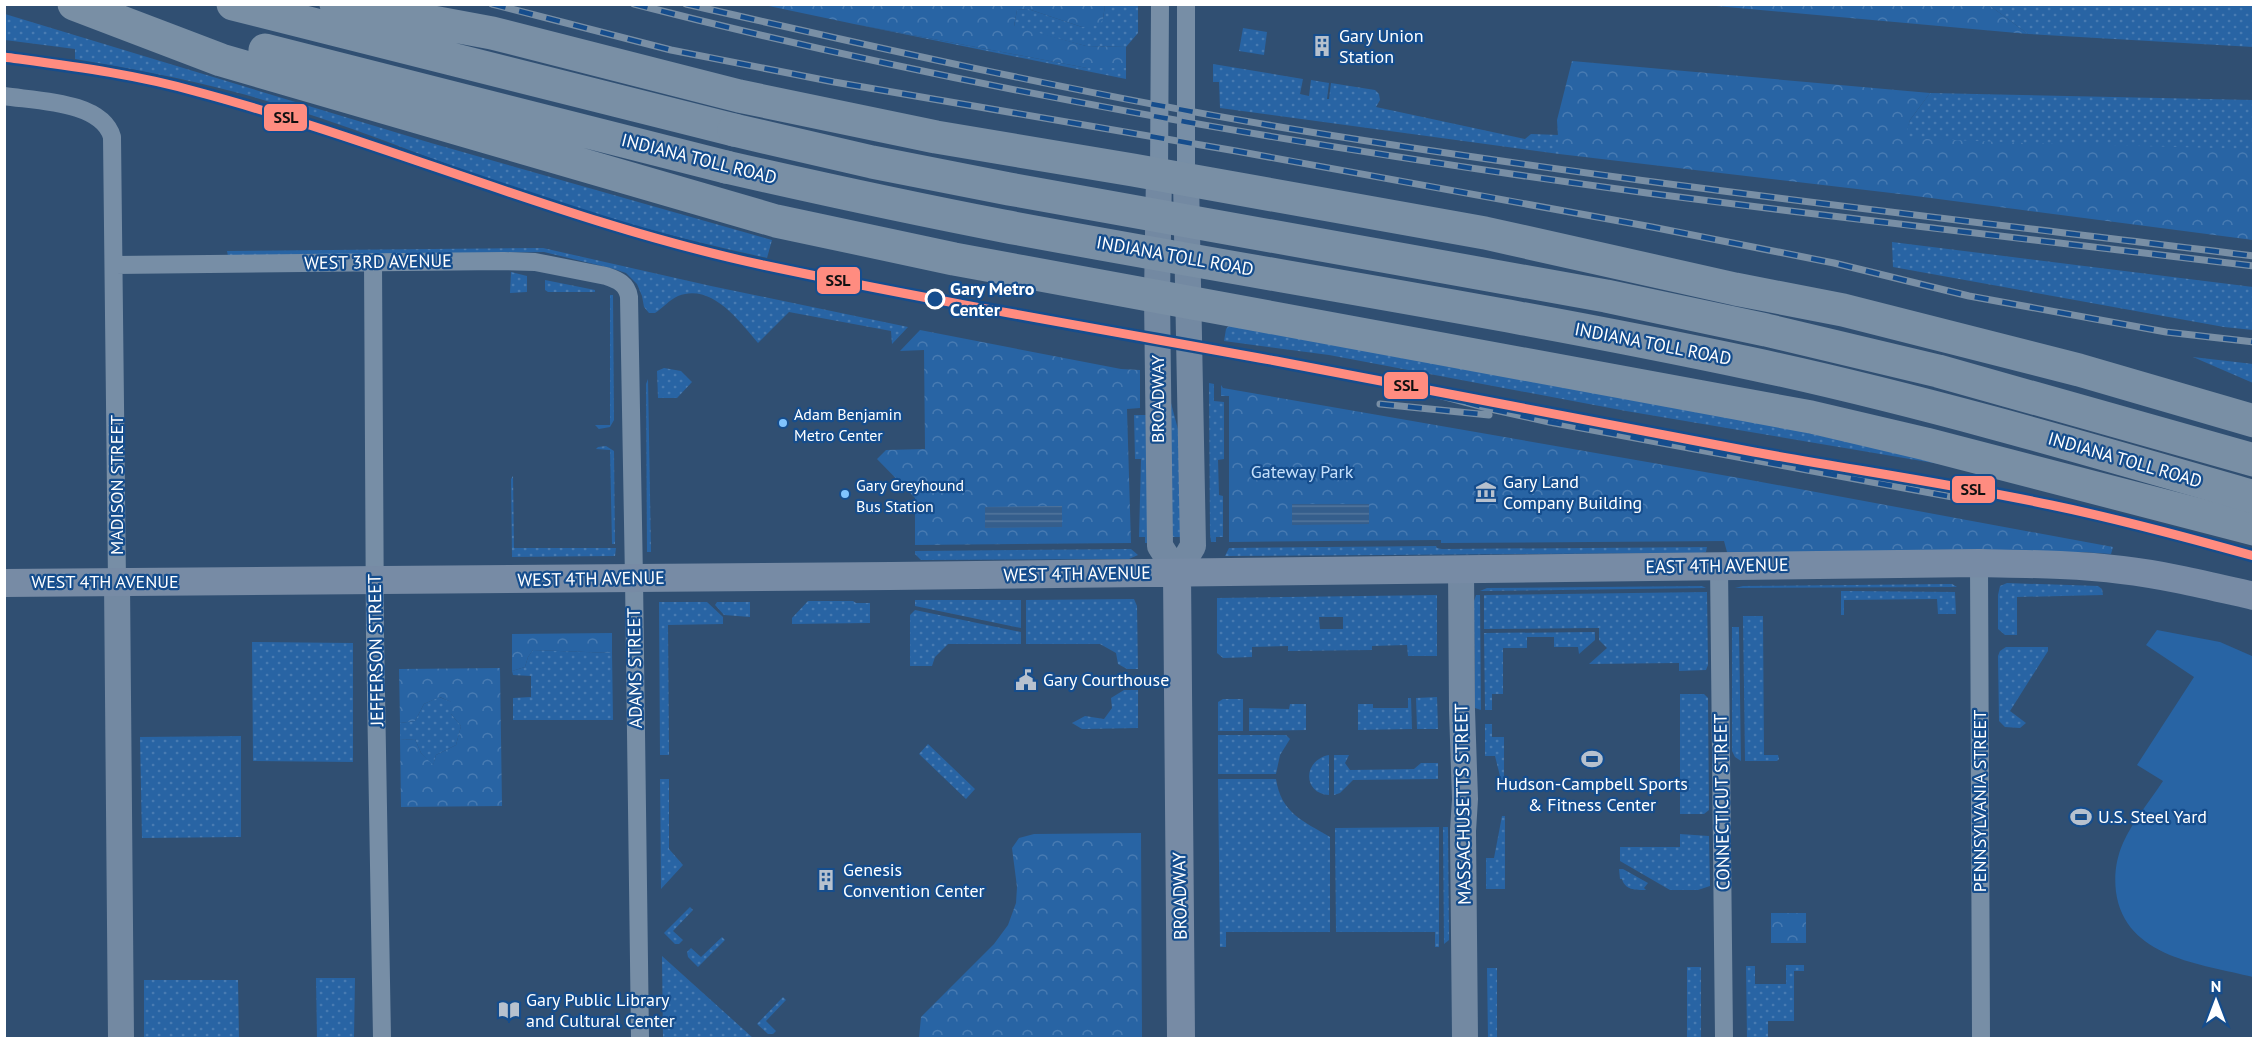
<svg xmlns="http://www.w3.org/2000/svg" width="2258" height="1043" font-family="'PT Sans',sans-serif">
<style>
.grass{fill:url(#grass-dots);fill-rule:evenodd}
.forest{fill:url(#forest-crowns)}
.pitch{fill:#2864a4}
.water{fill:url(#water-rules)}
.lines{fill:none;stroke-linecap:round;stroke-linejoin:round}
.street{stroke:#778ea6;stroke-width:18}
.secondary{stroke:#7389a2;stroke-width:26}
.primary{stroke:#778ba5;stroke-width:28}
.highway{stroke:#798fa5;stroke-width:33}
.rail-casing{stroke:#798fa5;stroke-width:7}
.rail{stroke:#154d8d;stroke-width:4.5;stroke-dasharray:14;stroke-linecap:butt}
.highway-bridge{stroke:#798fa5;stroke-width:33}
.rail-1-casing{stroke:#154d8d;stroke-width:14}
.rail-1{stroke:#ff8c80;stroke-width:9}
.stop-dot{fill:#154d8d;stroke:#fff;stroke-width:3}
.bus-dot{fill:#80c4ff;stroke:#154d8d;stroke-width:2}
.labels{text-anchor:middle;stroke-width:4.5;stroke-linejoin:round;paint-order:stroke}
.bus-label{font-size:16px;fill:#fff;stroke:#154d8d;text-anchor:start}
.poi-label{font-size:18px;fill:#fff;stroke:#154d8d;text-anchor:start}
.street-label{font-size:18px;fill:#fff;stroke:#154d8d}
.stop-label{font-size:18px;font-weight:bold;fill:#fff;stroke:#154d8d;text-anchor:start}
.park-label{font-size:18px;fill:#c5e0fc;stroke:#154d8d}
.line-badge{stroke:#154d8d;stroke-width:2}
.pale-badge-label{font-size:16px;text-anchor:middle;font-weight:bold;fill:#111}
</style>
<defs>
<pattern id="grass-dots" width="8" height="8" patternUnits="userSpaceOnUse" patternTransform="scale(1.5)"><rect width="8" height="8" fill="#2864a4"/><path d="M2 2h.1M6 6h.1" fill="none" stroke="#487bb2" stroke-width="1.8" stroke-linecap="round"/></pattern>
<pattern id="forest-crowns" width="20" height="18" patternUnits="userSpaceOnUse" patternTransform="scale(1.5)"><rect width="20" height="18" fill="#2864a4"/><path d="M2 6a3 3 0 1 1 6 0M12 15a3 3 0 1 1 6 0" fill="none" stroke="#487bb2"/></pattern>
<pattern id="water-rules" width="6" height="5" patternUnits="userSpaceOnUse" patternTransform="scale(1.5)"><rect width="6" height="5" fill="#355e8c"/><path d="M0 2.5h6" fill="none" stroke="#53769d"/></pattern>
</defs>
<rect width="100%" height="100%" fill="#304f72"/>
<!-- grass -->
<path class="grass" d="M 1105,5 L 1138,5 L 1138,33 L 1126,47 L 1086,46 L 1014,27 L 1017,10 L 1028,9 L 1082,27 L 1103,19 Z
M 1989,5 L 2253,5 L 2253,47 L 2028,34 Z
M 5,14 L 431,143 L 772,240 L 767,258 C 696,242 626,225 557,203 C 449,168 345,121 235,92 C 182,78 129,68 75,59 L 75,49 L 5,40 Z
M 854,24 L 1087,68 L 1126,68 L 1126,79 Z
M 1243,28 L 1267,32 L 1264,55 L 1239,51 Z
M 1213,64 L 1303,79 L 1300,94 L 1309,96 L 1311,80 L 1329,83 L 1327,99 L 1329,99 L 1331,83 L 1375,90 L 1379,94 L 1380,100 L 1376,107 L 1525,139 L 1531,134 L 1559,135 L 1559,154 L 1220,108 L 1219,82 L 1213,82 Z
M 1930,93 L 2253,100 L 2253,240 L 1897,158 L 1910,120 Z
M 1892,242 L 2253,287 L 2253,330 L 2224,327 L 1893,267 Z
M 543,248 L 711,286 L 908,327 L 892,344 L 891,331 L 789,312 L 758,343 C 739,321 712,283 678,296 C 669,300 663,308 655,313 L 649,313 L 644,307 L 642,296 L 637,284 L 626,273 L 614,269 L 544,252 L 228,256 L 227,251 Z
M 511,272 L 527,276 L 527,292 L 510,293 Z
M 545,280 L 595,290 L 595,292 L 548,292 L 545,290 Z
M 610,295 L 613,295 L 614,420 L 610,427 L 599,429 L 595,425 L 610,425 Z
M 1233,321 L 1490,363 L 1981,471 L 1626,411 L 1329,355 L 1224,341 L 1226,329 Z
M 2193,357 L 2253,364 L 2253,383 Z
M 664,368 L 681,371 L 692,382 L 677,398 L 658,398 L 657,371 Z
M 648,379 L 651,552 L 647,552 L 647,549 L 646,384 Z
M 1209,383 L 1214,384 L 1214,401 L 1224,402 L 1224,459 L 1218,460 L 1219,495 L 1223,496 L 1223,537 L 1216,537 L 1216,542 L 1211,542 L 1210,534 Z
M 1171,403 L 1180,437 L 1181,537 L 1171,537 Z
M 1134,415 L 1149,415 L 1149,543 L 1145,543 L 1145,537 L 1139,537 L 1141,459 L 1135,459 Z
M 606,446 L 614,451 L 615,544 L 612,544 L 610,450 L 596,449 L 598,447 Z
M 513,476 L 514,548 L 616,548 L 615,556 L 512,557 L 511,479 Z
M 1436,546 L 1437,548 L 1442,549 L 1707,547 L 1706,552 L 1702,553 L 1225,556 L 1229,548 Z
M 1131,549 L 1138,555 L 1129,559 L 921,560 L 915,554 L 915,551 Z
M 2007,583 L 2098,586 L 2102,589 L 2103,595 L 2017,597 L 2017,635 L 2005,635 L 1998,629 L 1998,595 L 2000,586 Z
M 1952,584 L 1957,587 L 1735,588 L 1743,586 Z
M 1702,586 L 1706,588 L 1480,591 L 1487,588 Z
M 1841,591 L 1955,592 L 1956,614 L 1938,614 L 1937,599 L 1844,600 L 1844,615 L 1841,615 Z
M 1707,592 L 1708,665 L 1706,670 L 1679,671 L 1679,663 L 1589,664 L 1607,648 L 1599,640 L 1599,628 L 1484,629 L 1484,595 Z
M 1437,595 L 1437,656 L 1408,656 L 1407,645 L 1372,646 L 1372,650 L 1288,651 L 1288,646 L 1252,647 L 1252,657 L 1223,658 L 1217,653 L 1217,598 ZM 1319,617 L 1343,617 L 1343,629 L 1320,629 Z
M 1476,595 L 1480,595 L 1481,710 L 1475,708 L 1474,601 Z
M 1134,599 L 1137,606 L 1138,669 L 1127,669 L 1118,664 L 1116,653 L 1100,644 L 1026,644 L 1026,600 Z
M 915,600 L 1021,600 L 1021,628 L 915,606 Z
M 808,601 L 853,601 L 856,603 L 870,603 L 870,623 L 792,624 L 792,618 Z
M 659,602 L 707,602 L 723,617 L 723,624 L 668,625 L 669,755 L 660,755 Z
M 717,602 L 750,602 L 750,617 L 724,615 L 715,605 Z
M 915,610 L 1021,632 L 1021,644 L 948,644 L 935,657 L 932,666 L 910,666 L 910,615 Z
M 1743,616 L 1763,616 L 1764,755 L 1778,755 L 1779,759 L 1777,761 L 1745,761 Z
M 1732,627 L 1739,627 L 1741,761 L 1735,757 L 1732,751 Z
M 1595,632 L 1595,640 L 1579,654 L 1578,647 L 1554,647 L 1554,637 L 1527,637 L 1527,648 L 1503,648 L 1503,694 L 1492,694 L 1492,710 L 1485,710 L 1484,633 Z
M 252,642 L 353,643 L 353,762 L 253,761 Z
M 2006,647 L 2048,647 L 2048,651 L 2010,711 L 2026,723 L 2020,728 L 2005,727 L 1999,721 L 1998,656 L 2000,651 Z
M 533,650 L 612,653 L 613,720 L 513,720 L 513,698 L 531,697 L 531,676 L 513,675 L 512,671 L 525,667 L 528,657 Z
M 1124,690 L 1138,690 L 1138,728 L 1082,729 L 1072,723 L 1085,716 L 1104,719 L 1112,708 L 1111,698 Z
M 1680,694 L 1704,694 L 1708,698 L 1709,810 L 1704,814 L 1680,814 Z
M 439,697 L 452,702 L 451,714 L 461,726 L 456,745 L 436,755 L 433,766 L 421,753 L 415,739 L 400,740 L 400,723 L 415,721 L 424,704 Z
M 1437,697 L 1438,729 L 1417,729 L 1416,698 Z
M 1408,698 L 1411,698 L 1412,729 L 1358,730 L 1358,704 L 1373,704 L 1373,708 L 1408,708 Z
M 1223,699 L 1243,699 L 1243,731 L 1218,731 L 1218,702 Z
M 1290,704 L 1306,704 L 1306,730 L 1249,731 L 1249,708 L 1289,709 Z
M 1485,724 L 1492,724 L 1492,737 L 1504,737 L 1504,780 L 1501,780 L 1495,756 L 1485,756 Z
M 1218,735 L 1286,735 L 1290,739 L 1280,755 L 1276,774 L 1218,774 Z
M 241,736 L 241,837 L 142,838 L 140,737 Z
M 928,744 L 975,789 L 966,799 L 919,754 Z
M 1329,755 L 1329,795 C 1302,793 1303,760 1329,755 Z
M 1334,755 L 1349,755 L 1345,763 L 1350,770 L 1414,769 L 1421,763 L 1438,763 L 1438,779 L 1353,780 L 1340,793 L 1334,795 Z
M 660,779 L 669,779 L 669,849 L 683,865 L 661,889 Z
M 1218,779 L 1276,779 C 1281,813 1303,821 1330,837 L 1330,932 L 1226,932 L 1226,947 L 1220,947 Z
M 1502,816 L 1505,816 L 1505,889 L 1486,889 L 1486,858 L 1494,858 Z
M 1439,827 L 1439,947 L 1435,947 L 1435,932 L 1336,932 L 1335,828 Z
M 1443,827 L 1448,827 L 1449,940 L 1444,944 Z
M 1680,834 L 1709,836 L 1710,886 L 1698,890 L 1670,890 L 1620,861 L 1620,847 L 1680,847 Z
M 1619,869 L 1623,869 L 1648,883 L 1644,888 L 1646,890 C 1635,890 1625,890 1622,879 L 1620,879 Z
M 690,907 L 693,910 L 673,931 L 683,940 L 679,944 L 675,944 L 664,933 Z
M 722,937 L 725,940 L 698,967 L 688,957 L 687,952 L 691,948 L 701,957 Z
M 662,956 L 753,1038 L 663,1038 Z
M 1786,965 L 1804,965 L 1804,971 L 1794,971 L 1794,1021 L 1768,1021 L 1768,1038 L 1747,1038 L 1746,966 L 1755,966 L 1755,984 L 1786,984 Z
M 1687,967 L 1701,967 L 1701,1038 L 1687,1038 Z
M 1487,968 L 1497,968 L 1497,1038 L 1488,1038 Z
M 316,978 L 355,978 L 354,1038 L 317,1038 Z
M 144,980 L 238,980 L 239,1038 L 144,1038 Z
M 783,997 L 786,1000 L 766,1021 L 776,1031 L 773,1034 L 768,1034 L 757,1024 Z"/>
<!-- forest -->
<path class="forest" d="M 764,5 L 1105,5 L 1103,19 L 1099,25 L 1082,27 L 1028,9 L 1017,10 L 1014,26 L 1086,46 L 1126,47 L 1126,68 L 1087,68 L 854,24 Z
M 1705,5 L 1989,5 L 2028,34 Z
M 1572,61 L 1930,93 L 1910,120 L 1905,138 L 2025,143 L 2253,149 L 2253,240 L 1900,194 L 1559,154 L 1557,120 Z
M 920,330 L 1121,369 L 1140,370 L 1140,408 L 1127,409 L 1131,543 L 915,545 L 915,498 L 877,459 L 886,450 L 925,449 L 924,350 L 900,351 Z
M 1221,385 L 1223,388 L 1745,479 L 2113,547 L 2111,554 L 2082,552 L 1727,552 L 1724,541 L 1441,543 L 1441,540 L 1437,540 L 1229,542 L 1229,396 L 1221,396 Z
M 612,633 L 612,653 L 533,650 L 528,657 L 525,667 L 512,671 L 512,634 Z
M 500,668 L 502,806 L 401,807 L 400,740 L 415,739 L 421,753 L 433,765 L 436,755 L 456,745 L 461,726 L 451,714 L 451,702 L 440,697 L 424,704 L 415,721 L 400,723 L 399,669 Z
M 1141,833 L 1142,1038 L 919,1038 L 921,1017 L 994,944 L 1008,925 L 1016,903 L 1017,887 L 1012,848 L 1019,838 L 1034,834 Z
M 1771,913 L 1806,913 L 1806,943 L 1771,943 Z"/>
<!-- pitch -->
<path class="pitch" d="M 2157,630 L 2220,642 L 2252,656 L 2253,654 L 2253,977 C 2202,964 2125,958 2116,892 C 2114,875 2116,859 2123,843 C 2133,821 2150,801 2163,781 L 2137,765 L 2194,677 L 2146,645 Z"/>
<!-- water -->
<path class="water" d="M 1292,504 L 1369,504 L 1369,524 L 1292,525 Z
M 1062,506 L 1062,527 L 985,528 L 985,507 Z"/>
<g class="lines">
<!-- street -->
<path class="street" d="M 1186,4 L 1186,180
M 4,96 C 36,101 102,101 112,137 L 117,582
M 1159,174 L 1160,4
M 373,262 L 375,635 L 382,1038
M 115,265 L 504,261 L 535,262 L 606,276 C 618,280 627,284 629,297 L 634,579 L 640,1038
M 1979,563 L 1981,1038
M 1719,566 L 1724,1038"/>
<!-- secondary -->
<path class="secondary" d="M 1159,174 L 1157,296 L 1160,546 L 1177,573 L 1193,546 L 1186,180
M 1461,569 L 1462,710 L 1465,799 L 1463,831 L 1465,1038
M 117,582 L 121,1038"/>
<!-- primary -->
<path class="primary" d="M 1177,573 L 1181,1038
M 4,583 L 891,576 L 1979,563 C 2026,564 2074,564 2122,570 C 2166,575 2210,586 2254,596"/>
<!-- highway -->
<path class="highway" d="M 74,4 L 221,60 L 776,221 L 954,259 L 1811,417 L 1926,444 L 2254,529
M 233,4 L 734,130
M 336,4 L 492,33 L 739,96 L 936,137 L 1133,170 L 1485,233 L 1735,289 L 1843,310 L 2079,370 L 2254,421
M 265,50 L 726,167"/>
<defs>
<path id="rail" d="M 492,4 L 671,50 L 834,82 L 1236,151 L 1652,227 L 1834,263 L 1969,296 L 2166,332 L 2254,342
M 634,4 C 966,89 1307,147 1647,193 C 1849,219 2051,242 2254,266
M 686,4 C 891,51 1096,97 1304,131 C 1619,182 1937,217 2254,256
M 1385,381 L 1495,410 L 1549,422 L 1974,501
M 1380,404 L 1489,415"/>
</defs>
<!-- rail casing -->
<use href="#rail" class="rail-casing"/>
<!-- rail -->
<use href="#rail" class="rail"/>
<!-- highway-bridge -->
<path class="highway-bridge" d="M 734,130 L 872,162 L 1009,189 L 1606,296 L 1766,330 L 1938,371 L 2254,460
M 726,167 C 818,188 910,208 1003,226 C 1253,273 1504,311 1753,364 C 1921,400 2088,449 2254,497"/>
<defs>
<path id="rail-1" d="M 4,57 C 70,66 135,74 198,92 C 389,143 570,224 763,265 C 933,301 1105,330 1276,361 C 1436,390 1595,423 1754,452 C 1853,470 1953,484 2051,505 C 2119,519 2186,537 2254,556"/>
</defs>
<!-- rail-1 casing -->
<use href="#rail-1" class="rail-1-casing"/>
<!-- rail-1 -->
<use href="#rail-1" class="rail-1"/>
</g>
<!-- icons -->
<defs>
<symbol id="building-bare" viewBox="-9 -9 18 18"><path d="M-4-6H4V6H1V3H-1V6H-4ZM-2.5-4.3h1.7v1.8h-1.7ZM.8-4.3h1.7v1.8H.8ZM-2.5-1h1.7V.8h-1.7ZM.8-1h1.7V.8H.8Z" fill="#b7c1ce" stroke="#154d8d" stroke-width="2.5" paint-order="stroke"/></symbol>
<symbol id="museum-bare" viewBox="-9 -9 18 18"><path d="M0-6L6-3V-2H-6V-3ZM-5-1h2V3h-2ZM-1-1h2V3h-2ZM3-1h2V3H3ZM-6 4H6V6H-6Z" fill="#b7c1ce" stroke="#154d8d" stroke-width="2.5" paint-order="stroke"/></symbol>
<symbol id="civic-bare" viewBox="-9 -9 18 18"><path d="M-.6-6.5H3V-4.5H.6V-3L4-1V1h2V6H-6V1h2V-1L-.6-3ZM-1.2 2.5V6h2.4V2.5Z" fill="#b7c1ce" stroke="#154d8d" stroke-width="2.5" paint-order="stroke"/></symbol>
<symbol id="stadium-bare" viewBox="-9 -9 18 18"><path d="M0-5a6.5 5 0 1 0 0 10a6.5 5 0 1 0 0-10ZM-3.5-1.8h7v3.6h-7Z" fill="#b7c1ce" stroke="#154d8d" stroke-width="2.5" paint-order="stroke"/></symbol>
<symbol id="library-bare" viewBox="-9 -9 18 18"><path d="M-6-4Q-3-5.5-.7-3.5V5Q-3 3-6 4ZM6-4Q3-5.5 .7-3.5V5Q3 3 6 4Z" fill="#b7c1ce" stroke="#154d8d" stroke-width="2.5" paint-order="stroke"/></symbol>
</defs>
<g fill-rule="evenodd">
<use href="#building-bare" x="1307" y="31" width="30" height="30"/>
<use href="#museum-bare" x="1471" y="477" width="30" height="30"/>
<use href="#civic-bare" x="1011" y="665" width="30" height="30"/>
<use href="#stadium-bare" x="1577" y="744" width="30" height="30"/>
<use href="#stadium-bare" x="2066" y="802" width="30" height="30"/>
<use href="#building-bare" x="811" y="865" width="30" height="30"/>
<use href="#library-bare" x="494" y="995" width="30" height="30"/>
</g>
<!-- markers -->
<circle class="stop-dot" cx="935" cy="299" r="9"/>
<g class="bus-dot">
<circle cx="783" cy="423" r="5"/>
<circle cx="845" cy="494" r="5"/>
</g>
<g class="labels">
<!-- bus labels -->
<g class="bus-label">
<text x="794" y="420">Adam Benjamin<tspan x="794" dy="21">Metro Center</tspan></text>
<text x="856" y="491">Gary Greyhound<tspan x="856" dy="21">Bus Station</tspan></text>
</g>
<!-- poi labels -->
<g class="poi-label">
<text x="1339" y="42">Gary Union<tspan x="1339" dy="21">Station</tspan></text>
<text x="1503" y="488">Gary Land<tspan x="1503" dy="21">Company Building</tspan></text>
<text x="1043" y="686">Gary Courthouse</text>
<text x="1592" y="790" text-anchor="middle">Hudson-Campbell Sports<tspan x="1592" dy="21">&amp; Fitness Center</tspan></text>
<text x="2098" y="823">U.S. Steel Yard</text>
<text x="843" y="876">Genesis<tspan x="843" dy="21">Convention Center</tspan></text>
<text x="526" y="1006">Gary Public Library<tspan x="526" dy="21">and Cultural Center</tspan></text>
</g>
<!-- street labels -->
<g class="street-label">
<text transform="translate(699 159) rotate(14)" y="6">INDIANA TOLL ROAD</text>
<text transform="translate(1175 256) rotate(10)" y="6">INDIANA TOLL ROAD</text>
<text transform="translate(378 262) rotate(-1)" y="6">WEST 3RD AVENUE</text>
<text transform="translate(1653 344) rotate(11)" y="6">INDIANA TOLL ROAD</text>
<text transform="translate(1158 399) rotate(-90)" y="6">BROADWAY</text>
<text transform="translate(2125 460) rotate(16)" y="6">INDIANA TOLL ROAD</text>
<text transform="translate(117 485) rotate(-90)" y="6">MADISON STREET</text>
<text transform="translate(1717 566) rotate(-1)" y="6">EAST 4TH AVENUE</text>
<text transform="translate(1077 574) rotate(-1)" y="6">WEST 4TH AVENUE</text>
<text transform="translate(591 579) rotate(-1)" y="6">WEST 4TH AVENUE</text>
<text x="105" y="588">WEST 4TH AVENUE</text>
<text transform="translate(376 650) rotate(-91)" y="6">JEFFERSON STREET</text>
<text transform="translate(635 668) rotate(-91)" y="6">ADAMS STREET</text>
<text transform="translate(1980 801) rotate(-90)" y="6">PENNSYLVANIA STREET</text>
<text transform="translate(1722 802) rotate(-91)" y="6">CONNECTICUT STREET</text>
<text transform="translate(1463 804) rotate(-91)" y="6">MASSACHUSETTS STREET</text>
<text transform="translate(1180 896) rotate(-91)" y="6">BROADWAY</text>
</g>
<!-- stop labels -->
<g class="stop-label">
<text x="950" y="295">Gary Metro<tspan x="950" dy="21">Center</tspan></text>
</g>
<!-- park labels -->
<g class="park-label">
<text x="1302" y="478">Gateway Park</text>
</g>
</g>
<g class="line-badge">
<rect x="263" y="103" width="45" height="29" rx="6" fill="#ff8c80"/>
<rect x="816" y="266" width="45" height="29" rx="6" fill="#ff8c80"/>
<rect x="1383" y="371" width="46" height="29" rx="6" fill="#ff8c80"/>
<rect x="1951" y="475" width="45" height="29" rx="6" fill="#ff8c80"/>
</g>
<g class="pale-badge-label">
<text x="286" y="123">SSL</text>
<text x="838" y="286">SSL</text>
<text x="1406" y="391">SSL</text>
<text x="1973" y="495">SSL</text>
</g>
<!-- border -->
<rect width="2258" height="1043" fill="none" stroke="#ffffff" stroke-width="12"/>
<!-- north arrow -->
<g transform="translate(2216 1001)" stroke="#154d8d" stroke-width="4.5" paint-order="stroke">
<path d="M0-4.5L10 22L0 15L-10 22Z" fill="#ffffff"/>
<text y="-9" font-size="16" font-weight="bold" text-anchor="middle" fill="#ffffff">N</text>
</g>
</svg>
